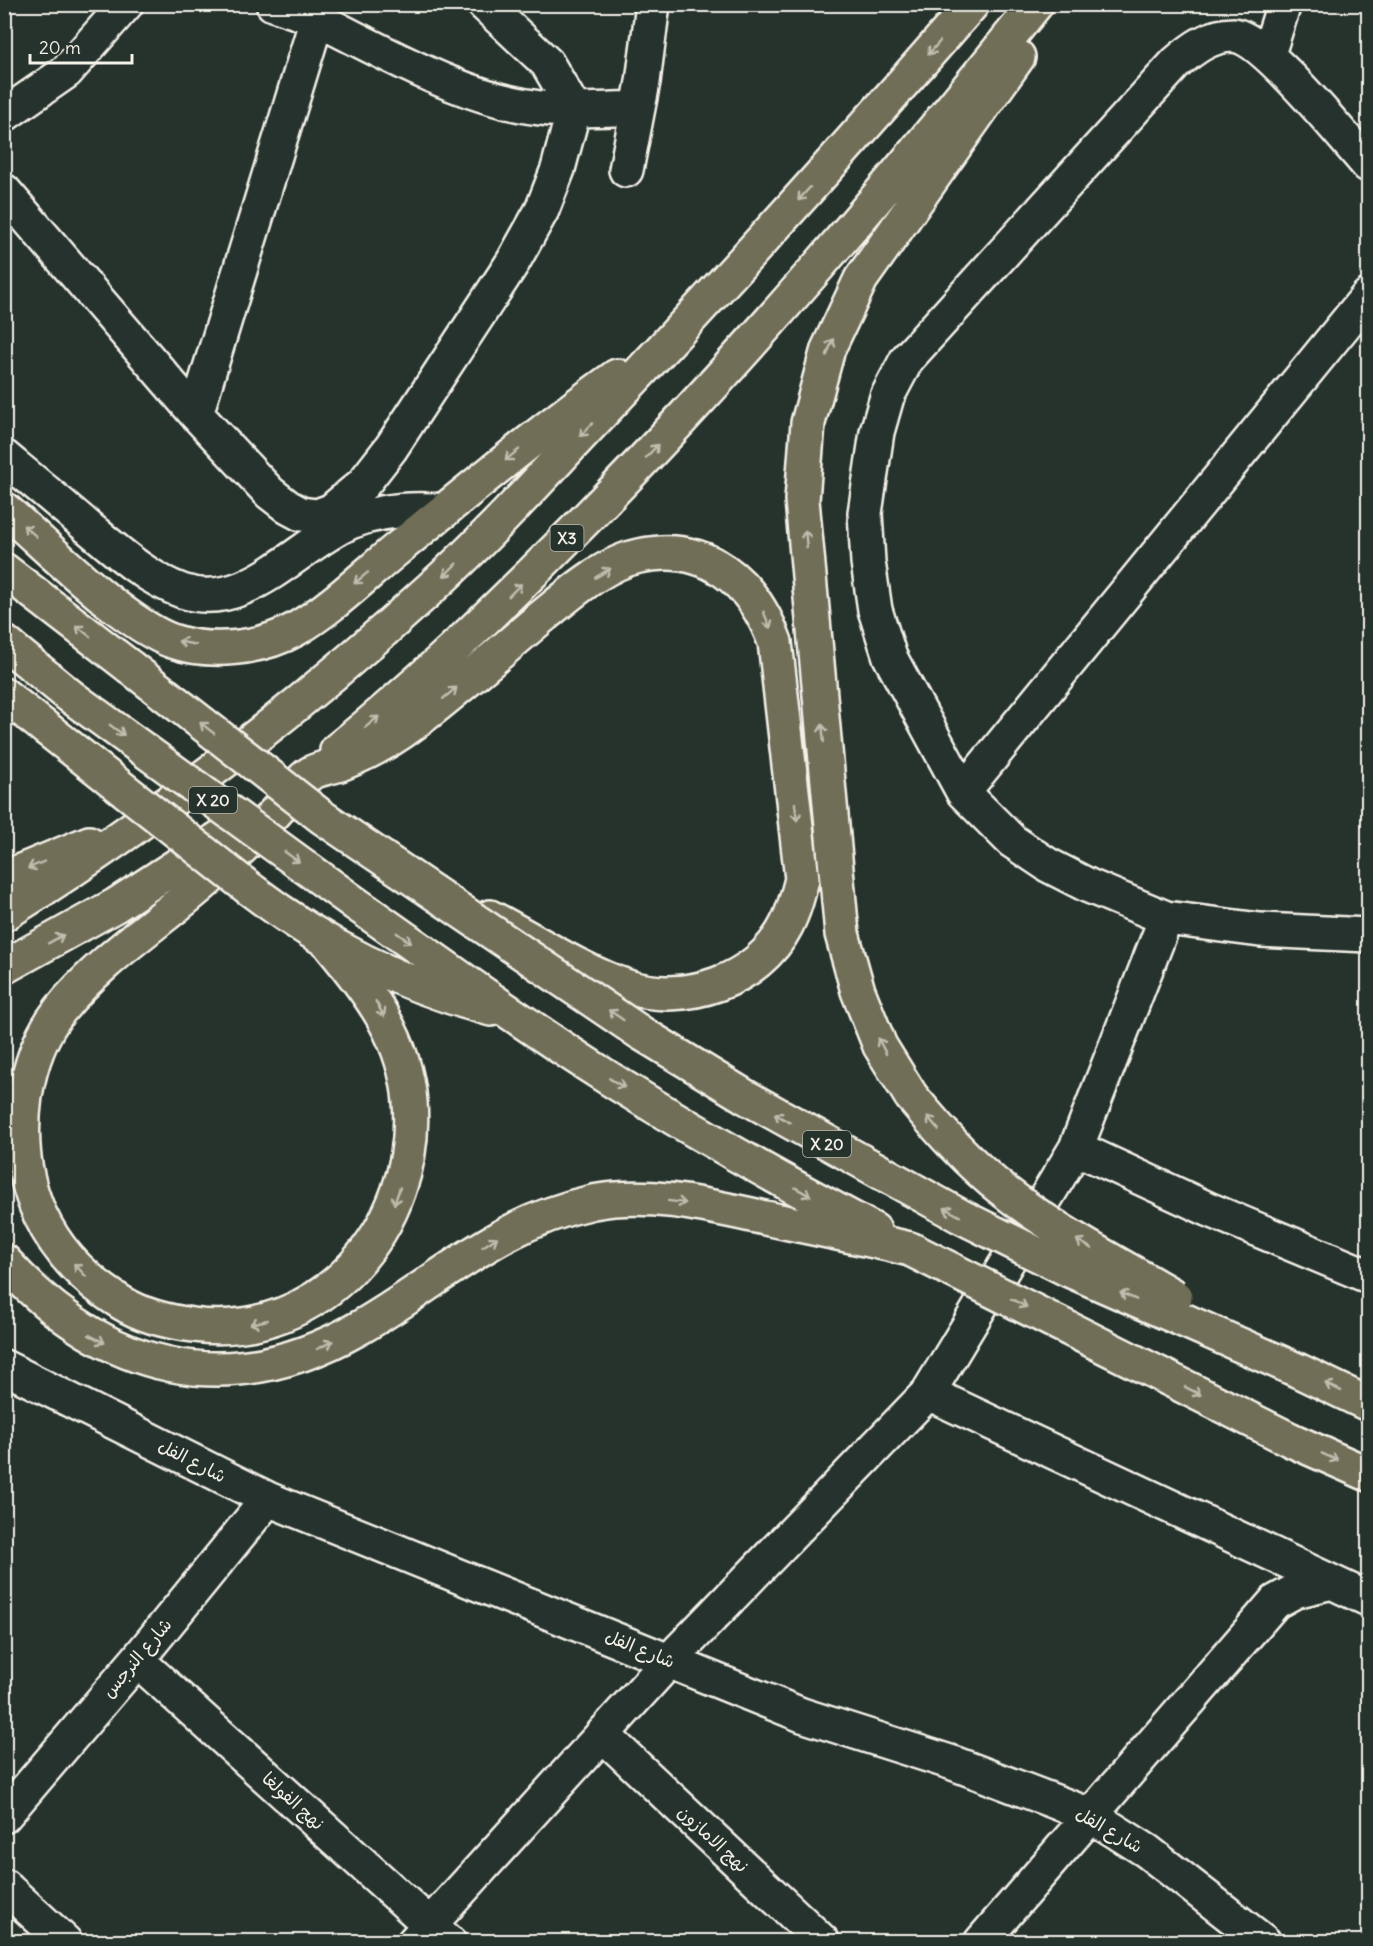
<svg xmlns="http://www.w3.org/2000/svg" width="1373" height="1946" font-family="Delius,'Playpen Sans Arabic',sans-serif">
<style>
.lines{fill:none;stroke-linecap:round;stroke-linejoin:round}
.minor-casing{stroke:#f4f1e8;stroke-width:38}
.highway-casing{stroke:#f4f1e8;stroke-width:38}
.minor{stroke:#26332d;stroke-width:33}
.highway{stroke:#716e59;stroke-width:33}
.highway-bridge-casing{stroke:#f4f1e8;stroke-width:38;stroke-linecap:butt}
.highway-bridge{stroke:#716e59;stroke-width:33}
.oneway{stroke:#c0bdaf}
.labels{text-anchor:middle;stroke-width:5;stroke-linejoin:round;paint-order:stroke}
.shield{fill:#26332d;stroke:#b6b8b0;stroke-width:1.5}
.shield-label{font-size:16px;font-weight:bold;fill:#f4f1e8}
.street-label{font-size:18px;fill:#f4f1e8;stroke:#26332d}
</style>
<rect width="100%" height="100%" fill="#26332d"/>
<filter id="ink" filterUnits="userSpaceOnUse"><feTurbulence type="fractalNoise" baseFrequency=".0167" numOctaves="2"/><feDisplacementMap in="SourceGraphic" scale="12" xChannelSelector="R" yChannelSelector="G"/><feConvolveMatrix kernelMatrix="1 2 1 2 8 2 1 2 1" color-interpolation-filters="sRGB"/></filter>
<g filter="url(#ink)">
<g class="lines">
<defs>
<path id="minor" d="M 317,19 C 388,54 470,103 550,109 C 579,111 608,109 637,108
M 1268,54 L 1284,4
M 4,115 L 66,72 L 126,4
M 626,170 L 643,82 L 653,4
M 4,191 L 196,414 L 270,493 L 288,507 L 301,514 L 317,516 L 331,511 L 363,484 L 391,448 L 513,262 L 542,210 L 558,169 L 574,109 L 547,63 L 484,4
M 1368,296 L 963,792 L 1012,841 L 1048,865 L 1089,886 L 1166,918 L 1260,930 L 1368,935
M 196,414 L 317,19 L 273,4
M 4,457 C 33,481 61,504 89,528 C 118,552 146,578 182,591 C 246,613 297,545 350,522 C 381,510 411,508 444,511
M 963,792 L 890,657 L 875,610 L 868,562 L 865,513 L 877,432 L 887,397 L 907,359 L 1176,63 C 1192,49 1210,35 1233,35 C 1263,37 1345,139 1368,165
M 1076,1148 L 1208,1209 L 1368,1276
M 4,1367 L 268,1499 L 802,1715 L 953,1763 L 1090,1815 L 1147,1851 L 1264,1942
M 928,1393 L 1368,1599
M 137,1660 L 449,1942
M 603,1735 L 823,1942
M 4,1816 L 137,1660 L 268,1499
M 4,1886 L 65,1942
M 414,1942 L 669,1661 L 928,1393 L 1076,1148 L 1166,918
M 981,1942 L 1275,1602 L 1295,1591 L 1332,1582"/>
<path id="highway" d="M 4,509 C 47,546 121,622 172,641 C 210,654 261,649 296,629 C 334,607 368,572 403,544 C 473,487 543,429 617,376
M 4,570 L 130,667
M 4,642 L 70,696
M 4,695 L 47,729
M 337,750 C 427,678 508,598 589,516 C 748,354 894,181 1036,4
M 4,878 L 89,843
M 250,889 C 326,947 399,984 491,1009
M 356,904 C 440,963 523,1024 610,1079 C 696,1133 785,1183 874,1230
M 4,914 C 156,819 298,710 430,589 C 490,535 543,475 599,416 C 726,282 850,144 972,4
M 331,946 C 370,993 405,1039 410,1102 C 420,1226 321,1342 193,1325 C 169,1322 143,1316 122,1303 C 45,1256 13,1184 25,1096 C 30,1065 41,1034 60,1010 C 103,956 165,919 215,873 C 238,852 261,829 281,806 C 291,796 300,778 313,772 C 321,768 331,767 340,764 C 366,754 392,740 414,723 C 459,689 501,651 544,615 C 571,593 605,563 639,556 C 707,541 753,582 775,642 L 802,879 C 798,895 794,911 786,926 C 758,981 685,1005 628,987 C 582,972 534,940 490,917
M 4,967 L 116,905 L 224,835
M 911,1096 L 880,1046 L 858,991 L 842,934 L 802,500 L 808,423 L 828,349 L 861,279 L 1018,57
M 4,1261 C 104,1372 227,1403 359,1328 C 441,1281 496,1223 593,1202 C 650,1191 709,1206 765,1218 C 813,1228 862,1238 910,1249
M 1297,1370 L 1368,1404
M 1291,1440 L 1368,1474"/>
</defs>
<!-- minor casing -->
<use href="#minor" class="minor-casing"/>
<!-- highway casing -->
<use href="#highway" class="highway-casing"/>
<!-- minor -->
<use href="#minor" class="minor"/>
<!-- highway -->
<use href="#highway" class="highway"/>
<defs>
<path id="highway-bridge" d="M 130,667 L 322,817 L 641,1033 L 746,1097 L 960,1216 L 1069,1270 L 1297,1370
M 70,696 L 356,904
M 47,729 L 250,889
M 911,1096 C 939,1130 969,1164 1004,1191 C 1056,1232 1117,1263 1175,1297
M 910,1249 L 1291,1440"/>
</defs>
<!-- highway-bridge casing -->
<use href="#highway-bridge" class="highway-bridge-casing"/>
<!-- highway-bridge -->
<use href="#highway-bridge" class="highway-bridge"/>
</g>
<!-- one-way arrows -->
<defs><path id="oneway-shaft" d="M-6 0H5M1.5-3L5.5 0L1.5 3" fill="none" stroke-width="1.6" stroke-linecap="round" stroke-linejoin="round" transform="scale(1.5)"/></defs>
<g class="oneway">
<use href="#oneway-shaft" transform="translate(934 48) rotate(131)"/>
<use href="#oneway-shaft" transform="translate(804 194) rotate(132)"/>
<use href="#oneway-shaft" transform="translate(830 347) rotate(-69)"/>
<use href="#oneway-shaft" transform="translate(586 430) rotate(134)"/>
<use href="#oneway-shaft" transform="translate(652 451) rotate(-47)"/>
<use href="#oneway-shaft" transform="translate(512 455) rotate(142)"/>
<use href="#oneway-shaft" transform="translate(30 531) rotate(-139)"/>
<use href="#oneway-shaft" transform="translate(806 539) rotate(-95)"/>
<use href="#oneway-shaft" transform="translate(450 570) rotate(135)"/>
<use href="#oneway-shaft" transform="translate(603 573) rotate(-31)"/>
<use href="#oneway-shaft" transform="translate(361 578) rotate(141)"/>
<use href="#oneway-shaft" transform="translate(515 590) rotate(-45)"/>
<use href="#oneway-shaft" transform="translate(767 620) rotate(67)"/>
<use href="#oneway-shaft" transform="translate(83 631) rotate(-142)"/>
<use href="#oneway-shaft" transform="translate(187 643) rotate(-169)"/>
<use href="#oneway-shaft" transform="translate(450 693) rotate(-40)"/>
<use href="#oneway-shaft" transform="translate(372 722) rotate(-39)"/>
<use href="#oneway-shaft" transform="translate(207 728) rotate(-142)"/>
<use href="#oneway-shaft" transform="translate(117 730) rotate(36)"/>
<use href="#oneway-shaft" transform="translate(823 733) rotate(-95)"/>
<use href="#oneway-shaft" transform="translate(796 812) rotate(83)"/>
<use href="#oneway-shaft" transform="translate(292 857) rotate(36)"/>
<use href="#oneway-shaft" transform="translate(36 865) rotate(157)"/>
<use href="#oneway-shaft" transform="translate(404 938) rotate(35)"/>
<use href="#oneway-shaft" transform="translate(56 939) rotate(-29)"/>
<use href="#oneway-shaft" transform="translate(380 1009) rotate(61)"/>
<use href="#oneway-shaft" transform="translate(616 1015) rotate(-146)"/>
<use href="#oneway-shaft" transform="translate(882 1046) rotate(-117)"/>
<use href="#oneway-shaft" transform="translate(617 1083) rotate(31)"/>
<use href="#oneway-shaft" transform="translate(782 1118) rotate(-150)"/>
<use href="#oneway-shaft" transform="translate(933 1123) rotate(-130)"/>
<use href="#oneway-shaft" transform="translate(803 1192) rotate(29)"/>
<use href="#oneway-shaft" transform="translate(397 1196) rotate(109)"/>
<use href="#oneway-shaft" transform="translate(677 1202) rotate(7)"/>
<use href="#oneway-shaft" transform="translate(952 1212) rotate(-152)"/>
<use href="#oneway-shaft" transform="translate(490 1242) rotate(-33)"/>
<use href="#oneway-shaft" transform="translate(1084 1244) rotate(-149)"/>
<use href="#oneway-shaft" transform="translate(80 1270) rotate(-133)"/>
<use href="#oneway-shaft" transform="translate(1128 1296) rotate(-156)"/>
<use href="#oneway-shaft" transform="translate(1019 1303) rotate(27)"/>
<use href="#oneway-shaft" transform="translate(259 1322) rotate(167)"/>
<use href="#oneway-shaft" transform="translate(97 1339) rotate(27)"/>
<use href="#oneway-shaft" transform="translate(325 1345) rotate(-27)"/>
<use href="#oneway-shaft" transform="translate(1333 1387) rotate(-154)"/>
<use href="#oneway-shaft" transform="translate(1193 1391) rotate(27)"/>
<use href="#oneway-shaft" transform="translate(1330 1457) rotate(24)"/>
</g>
</g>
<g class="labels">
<!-- shield labels -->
<g class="shield">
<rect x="550.5" y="525" width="33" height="26" rx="4.5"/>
<rect x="189" y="787" width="48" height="26" rx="4.5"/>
<rect x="803" y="1131" width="48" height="26" rx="4.5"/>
</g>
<g class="shield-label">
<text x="567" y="544">X3</text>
<text x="213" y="806">X 20</text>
<text x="827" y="1150">X 20</text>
</g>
<!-- street labels -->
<g class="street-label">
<text transform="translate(192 1461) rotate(27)" y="6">شارع الفل</text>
<text transform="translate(640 1649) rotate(22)" y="6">شارع الفل</text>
<text transform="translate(137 1658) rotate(-50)" y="6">شارع النرجس</text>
<text transform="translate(293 1801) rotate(42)" y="6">نهج الفولغا</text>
<text transform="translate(1109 1830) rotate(30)" y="6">شارع الفل</text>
<text transform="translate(713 1839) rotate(43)" y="6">نهج الامازون</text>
</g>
</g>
<!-- margin -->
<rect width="1373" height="1946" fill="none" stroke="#26332d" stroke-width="24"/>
<rect x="12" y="12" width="1349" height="1922" fill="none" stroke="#f4f1e8" stroke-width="2" filter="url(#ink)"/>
<!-- scale -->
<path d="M30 54v9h102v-9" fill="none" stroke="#f4f1e8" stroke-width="3"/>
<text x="39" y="54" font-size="18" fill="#f4f1e8" stroke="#26332d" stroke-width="4.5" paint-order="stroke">20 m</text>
</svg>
